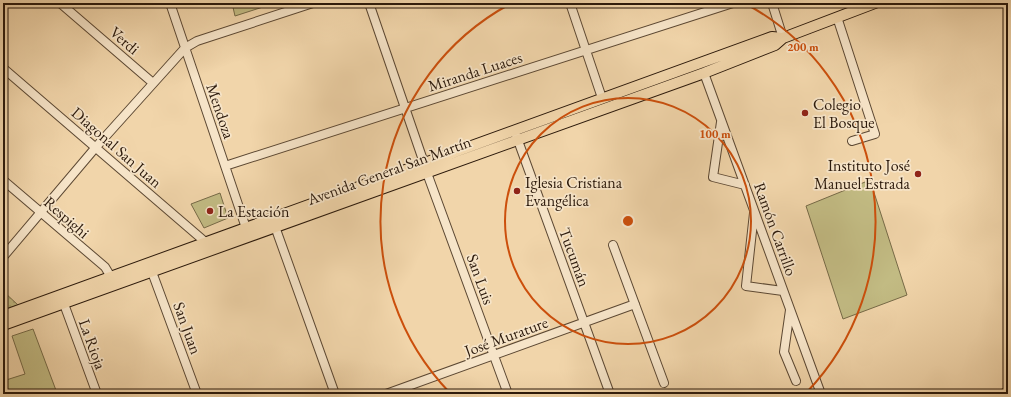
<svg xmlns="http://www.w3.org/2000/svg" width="1011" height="397" font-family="'EB Garamond',serif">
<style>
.green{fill:url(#green-dots);stroke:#766a47}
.pitch{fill:#c2bb83;stroke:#766a47}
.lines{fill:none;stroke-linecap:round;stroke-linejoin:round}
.minor-casing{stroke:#5c4833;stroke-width:10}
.major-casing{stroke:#2b190b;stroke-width:12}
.path{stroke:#2b190b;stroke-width:1.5;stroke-dasharray:3 2;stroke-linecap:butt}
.minor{stroke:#f6e4c8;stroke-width:8}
.major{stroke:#f1d5aa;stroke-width:10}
.ring{fill:none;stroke:#cc4f0c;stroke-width:2}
.poi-dot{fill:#8f2418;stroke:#f6e4c8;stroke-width:1.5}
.labels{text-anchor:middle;stroke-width:3.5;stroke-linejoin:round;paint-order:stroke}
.street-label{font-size:16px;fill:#2b190b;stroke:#f6e4c8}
.poi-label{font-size:16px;fill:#2b190b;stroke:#f6e4c8;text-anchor:start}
.centre{fill:#cc4f0c;stroke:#f6e4c8;stroke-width:2}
.ring-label{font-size:12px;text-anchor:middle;font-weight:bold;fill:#cc4f0c;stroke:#f6e4c8;stroke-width:3.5;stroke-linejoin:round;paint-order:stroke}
</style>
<defs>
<pattern id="green-dots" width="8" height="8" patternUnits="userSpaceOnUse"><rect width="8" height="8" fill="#c2bb83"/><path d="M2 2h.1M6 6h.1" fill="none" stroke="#a7a070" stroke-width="1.8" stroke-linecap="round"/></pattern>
</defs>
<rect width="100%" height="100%" fill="#f1d5aa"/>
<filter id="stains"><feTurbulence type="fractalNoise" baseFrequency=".005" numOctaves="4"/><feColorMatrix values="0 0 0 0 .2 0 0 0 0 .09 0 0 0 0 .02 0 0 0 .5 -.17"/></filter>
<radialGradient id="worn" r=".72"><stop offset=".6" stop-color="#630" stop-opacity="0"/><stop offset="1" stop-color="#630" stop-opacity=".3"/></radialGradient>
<!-- green -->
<path class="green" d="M 3,291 L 18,305 L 3,310 Z"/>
<!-- pitch -->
<path class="pitch" d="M 232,3 L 265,3 L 266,6 L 235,16 Z
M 870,180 L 907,295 L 843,319 L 806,206 Z
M 220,193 L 228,218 L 204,228 L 191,204 Z
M 33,329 L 57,393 L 7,394 L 3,381 L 25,374 L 12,336 Z"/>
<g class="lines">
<defs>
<path id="minor" d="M 60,3 L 153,83
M 170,3 L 246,228
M 369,3 L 424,163
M 570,3 L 602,98
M 772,3 L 783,38
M 837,17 L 875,134 L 852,141
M 3,68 L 210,246
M 704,73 L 821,394
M 721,122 L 713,177 L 745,185
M 516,135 L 610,394
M 225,166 L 733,3
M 427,173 L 508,394
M 3,180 L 105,267 L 111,277
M 754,213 L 746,286 L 783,291
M 273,221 L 335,394
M 613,245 L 664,383
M 3,257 L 96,147 L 185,48 L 197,41 L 313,3
M 152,272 L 197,394
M 64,304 L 97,394
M 790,310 L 784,352 L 796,381
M 386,394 L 635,304"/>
<path id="major" d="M 3,316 L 772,37 L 783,38
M 3,325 L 704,73 L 775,45 L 783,38 L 875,3"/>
</defs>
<!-- minor casing -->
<use href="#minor" class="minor-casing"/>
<!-- major casing -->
<use href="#major" class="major-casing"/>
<!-- path -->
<path class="path" d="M 992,394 L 1008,387"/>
<!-- minor -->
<use href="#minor" class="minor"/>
<!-- major -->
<use href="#major" class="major"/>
</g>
<!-- distance rings -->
<g class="ring">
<circle cx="628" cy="221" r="123"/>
<path d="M450 393A247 247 0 0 1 510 4M746 4A247 247 0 0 1 806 393"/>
</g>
<!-- markers -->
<g class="poi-dot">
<circle cx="805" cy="113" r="4"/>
<circle cx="918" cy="174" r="4"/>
<circle cx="517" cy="191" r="4"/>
<circle cx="210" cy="211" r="4"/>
</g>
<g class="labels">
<!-- street labels -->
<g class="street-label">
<text transform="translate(125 40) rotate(41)" y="6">Verdi</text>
<text transform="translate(475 71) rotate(-18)" y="6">Miranda Luaces</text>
<text transform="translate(221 111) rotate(71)" y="6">Mendoza</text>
<text transform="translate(117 147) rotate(41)" y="6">Diagonal San Juan</text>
<text transform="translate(389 170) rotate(-20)" y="6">Avenida General San Martín</text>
<text transform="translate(67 217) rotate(41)" y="6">Respighi</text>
<text transform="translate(776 229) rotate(70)" y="6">Ramón Carrillo</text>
<text transform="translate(575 257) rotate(70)" y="6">Tucumán</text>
<text transform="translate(481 279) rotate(70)" y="6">San Luis</text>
<text transform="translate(188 328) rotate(70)" y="6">San Juan</text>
<text transform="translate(506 336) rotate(-20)" y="6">José Murature</text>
<text transform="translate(93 344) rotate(70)" y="6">La Rioja</text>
</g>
<!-- poi labels -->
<g class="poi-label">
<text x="813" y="110">Colegio<tspan x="813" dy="18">El Bosque</tspan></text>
<text x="910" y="171" text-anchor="end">Instituto José<tspan x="910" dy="18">Manuel Estrada</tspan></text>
<text x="525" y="188">Iglesia Cristiana<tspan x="525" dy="18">Evangélica</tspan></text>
<text x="218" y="217">La Estación</text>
</g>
</g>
<circle cx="628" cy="221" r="6" class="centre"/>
<g class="ring-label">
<text x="803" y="51">200 m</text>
<text x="715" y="138">100 m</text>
</g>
<!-- margin -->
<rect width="1011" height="397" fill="none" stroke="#f1d5aa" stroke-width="16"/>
<rect x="4" y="4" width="1003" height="389" fill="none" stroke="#2b190b" stroke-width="2"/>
<rect x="8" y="8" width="995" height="381" fill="none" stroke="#2b190b"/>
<rect width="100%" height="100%" filter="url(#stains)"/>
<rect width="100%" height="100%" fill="url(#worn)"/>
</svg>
